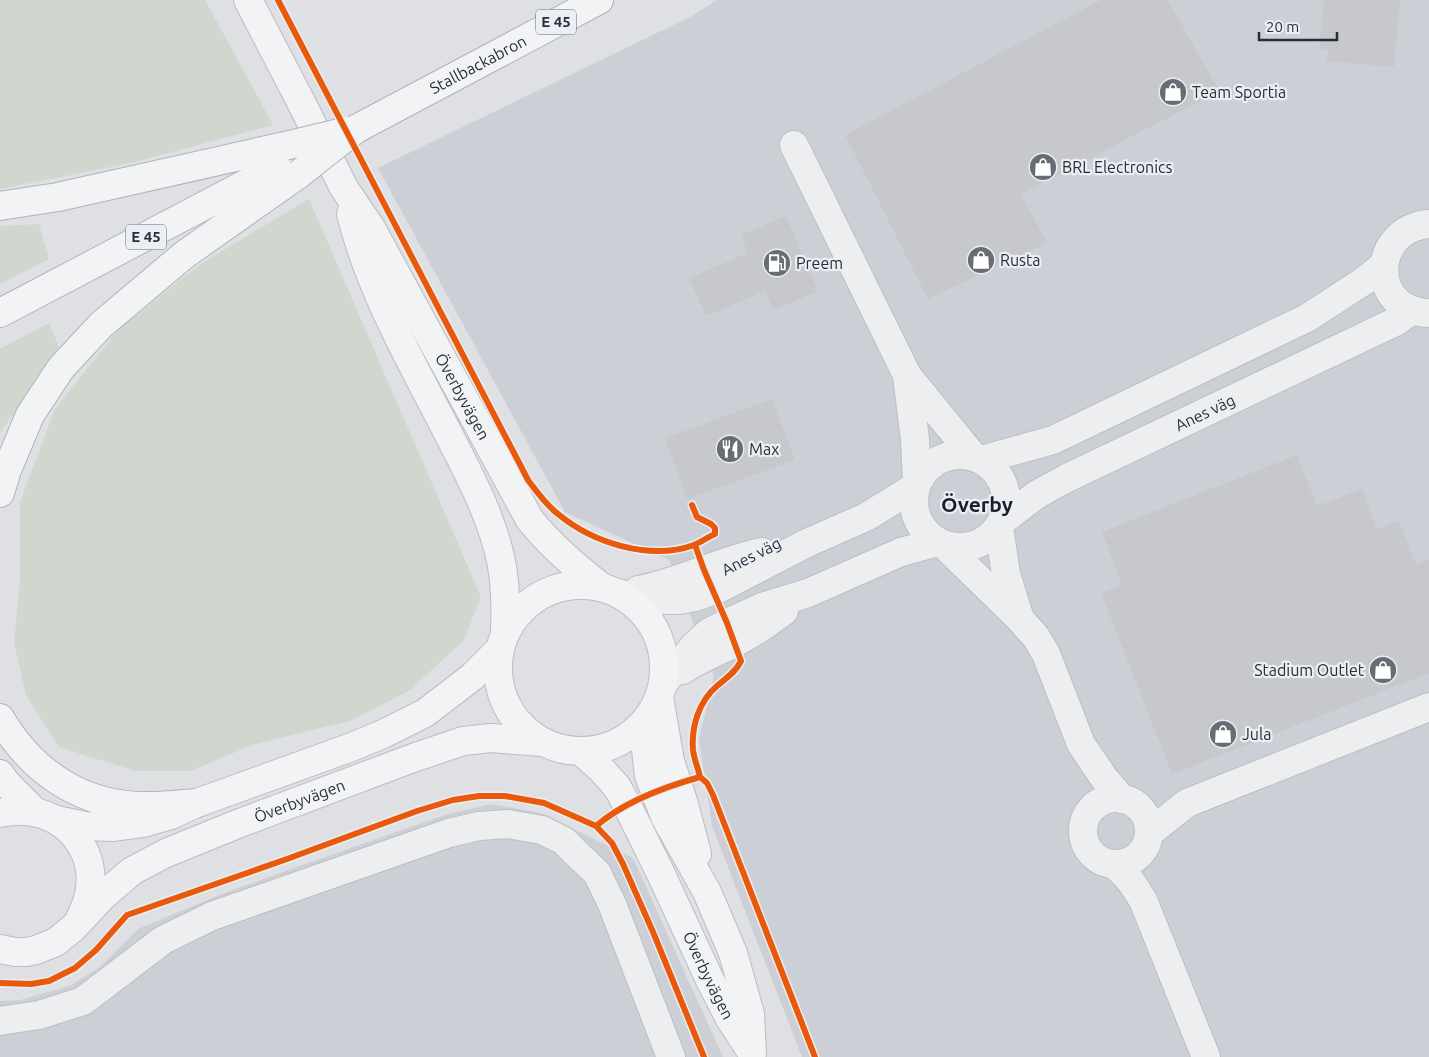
<svg xmlns="http://www.w3.org/2000/svg" width="1429" height="1057" font-family="Ubuntu,sans-serif">
<style>
.built{fill:#cccfd6}
.green{fill:#cfd7ce}
.building{fill:#c6c8cb}
.lines{fill:none;stroke-linecap:round;stroke-linejoin:round}
.minor-casing{stroke:#bcbec1;stroke-width:30}
.major-casing{stroke:#bbbdc1;stroke-width:30}
.highway-casing{stroke:#b0b3b8;stroke-width:30}
.minor{stroke:#edeef0;stroke-width:28}
.major{stroke:#f2f3f4;stroke-width:28}
.highway{stroke:#f2f3f4;stroke-width:28}
.highway-bridge-casing{stroke:#b0b3b8;stroke-width:30;stroke-linecap:butt}
.highway-bridge{stroke:#f2f3f4;stroke-width:28}
.cycleway-casing{stroke:#ebeef3;stroke-width:9}
.cycleway{stroke:#e8590c;stroke-width:6}
.labels{text-anchor:middle;stroke-width:4.5;stroke-linejoin:round;paint-order:stroke}
.shield{fill:#ebeef3;stroke:#626872;stroke-width:1}
.shield-label{font-size:15px;font-weight:bold;fill:#272e3a}
.street-label{font-size:16px;fill:#272e3a;stroke:#ebeef3}
.poi-label{font-size:16px;fill:#272e3a;stroke:#ebeef3;text-anchor:start}
.district-label{font-size:21px;font-weight:bold;fill:#191f2b;stroke:#ebeef3}
</style>
<rect width="100%" height="100%" fill="#dee0e3"/>
<!-- built -->
<path class="built" d="M 717,0 L 1429,0 L 1429,1057 L 802,1057 L 712,826 L 699,739 L 714,676 L 669,560 L 565,512 L 378,168 L 692,16 Z
M 491,804 L 541,813 L 633,858 L 723,1057 L 0,1057 L 0,1001 L 20,1000 L 70,986 L 100,967 L 138,929 L 224,893 L 308,863 L 445,815 Z"/>
<!-- green -->
<path class="green" d="M 0,0 L 205,0 L 273,125 L 131,163 L 0,189 Z
M 309,199 L 481,597 L 464,640 L 410,690 L 350,721 L 255,744 L 190,771 L 135,771 L 59,747 L 26,695 L 14,643 L 20,581 L 20,502 L 55,409 L 119,329 L 202,263 Z
M 39,224 L 49,259 L 0,284 L 0,226 Z
M 49,323 L 60,349 L 0,433 L 0,349 Z"/>
<!-- building -->
<path class="building" d="M 1101,0 L 1168,0 L 1219,91 L 1021,194 L 1047,243 L 928,299 L 845,135 Z
M 1324,0 L 1400,0 L 1394,67 L 1326,61 L 1328,49 L 1319,49 Z
M 786,216 L 818,291 L 773,310 L 765,291 L 706,316 L 689,278 L 748,253 L 741,235 Z
M 772,399 L 795,460 L 687,499 L 665,438 Z
M 1297,455 L 1317,506 L 1362,489 L 1377,529 L 1399,521 L 1416,565 L 1429,560 L 1429,673 L 1172,774 L 1101,593 L 1122,585 L 1102,532 Z"/>
<g class="lines">
<defs>
<g id="minor">
<path d="M 794,145 L 907,375 L 973,456"/>
<path d="M 1428,313 C 1369,311 1370,229 1429,224"/>
<path d="M 907,375 L 915,440 L 917,482"/>
<circle cx="960" cy="501" r="46"/>
<path d="M 981,460 L 1053,440 L 1307,318 L 1364,281 L 1384,265"/>
<path id="s1" d="M 1002,521 L 1036,495 L 1067,478 L 1397,321 L 1412,310"/>
<path d="M 999,527 L 1006,574 L 1019,616"/>
<path d="M 945,546 L 1019,618 L 1036,637 L 1046,654 L 1081,744 L 1104,778 L 1122,799"/>
<path d="M 638,590 C 681,582 719,561 762,552"/>
<path d="M 617,593 L 656,600 L 679,600 L 695,597 L 722,587 L 807,543 L 866,517 L 915,487"/>
<path d="M 683,670 C 699,659 717,652 735,643 C 752,634 768,623 784,611"/>
<path d="M 663,684 L 695,645 L 708,633 L 727,623 L 762,607 L 808,593 L 901,552 L 938,542"/>
<circle cx="1116" cy="831" r="33"/>
<path d="M 1149,833 L 1187,803 L 1429,707"/>
<path d="M 1113,864 C 1127,874 1134,886 1143,900 L 1206,1057"/>
<path d="M 0,1021 L 39,1015 L 83,1001 L 163,940 L 212,916 L 449,833 L 479,826 L 508,824 L 542,830 L 564,841 L 578,855 L 597,873 L 612,904 L 671,1057"/>
</g>
<g id="major">
<path id="s2" d="M 248,0 L 300,100 L 344,188 L 371,228 L 530,520 C 552,547 575,567 603,588"/>
<path d="M 351,214 C 371,294 414,366 451,439 C 471,478 492,518 501,561 C 506,585 506,609 505,633"/>
<circle cx="581" cy="668" r="83"/>
<path d="M 659,697 L 670,761 L 684,804 L 697,854"/>
<path d="M 646,722 L 646,750 L 649,776 L 665,817 L 707,892 L 733,953 L 750,1014 L 752,1053"/>
<path id="s3" d="M 582,752 L 601,769 L 617,787 L 627,805 L 660,872 L 709,978 L 730,1019 L 751,1051"/>
<path d="M 0,813 C 63,798 112,858 81,916"/>
<path d="M 56,820 L 85,826 L 114,827 L 143,823 L 171,815 L 197,803 L 349,748 L 383,734 L 425,713 L 472,677 L 499,650"/>
<path id="s4" d="M 0,949 L 15,952 L 26,952 L 36,950 L 56,942 L 73,928 L 104,895 L 132,871 L 166,853 L 240,823 L 413,758 L 463,741 L 491,738 L 542,742"/>
</g>
<g id="highway">
<path id="s5" d="M 356,129 L 599,0"/>
<path d="M 0,206 L 58,197 L 285,146"/>
<path d="M 0,313 L 291,160"/>
<path d="M 0,493 L 7,470 L 30,415 L 61,368 L 101,325 L 184,255 L 299,174"/>
<path d="M 0,718 C 33,774 85,808 151,806 C 166,806 182,804 197,803"/>
<path d="M 0,774 L 7,784 L 34,811"/>
</g>
</defs>
<!-- minor casing -->
<use href="#minor" class="minor-casing"/>
<!-- major casing -->
<use href="#major" class="major-casing"/>
<!-- highway casing -->
<use href="#highway" class="highway-casing"/>
<!-- minor -->
<use href="#minor" class="minor"/>
<!-- major -->
<use href="#major" class="major"/>
<!-- highway -->
<use href="#highway" class="highway"/>
<defs>
<path id="highway-bridge" d="M 285,146 L 347,131
M 299,174 L 356,129"/>
</defs>
<!-- highway-bridge casing -->
<use href="#highway-bridge" class="highway-bridge-casing"/>
<!-- highway-bridge -->
<use href="#highway-bridge" class="highway-bridge"/>
<defs>
<path id="cycleway" d="M 278,0 L 528,480 C 537,492 546,505 558,514 C 593,543 650,561 694,545 C 701,542 708,537 715,534 L 715,528 L 711,524 L 697,517 L 692,505
M 695,545 L 704,570 L 727,623 L 741,661 C 736,672 726,678 717,686 C 699,701 691,727 693,750 C 694,759 698,768 700,777
M 596,826 L 612,843 L 623,864 L 653,932 L 704,1057
M 0,983 L 31,984 L 49,981 L 75,968 L 96,950 L 127,915 L 287,859 L 417,811 L 453,800 L 479,796 L 505,796 L 544,803 L 596,826 C 625,801 664,787 700,777 L 707,783 L 713,795 L 815,1057"/>
</defs>
<!-- cycleway casing -->
<use href="#cycleway" class="cycleway-casing"/>
<!-- cycleway -->
<use href="#cycleway" class="cycleway"/>
</g>
<!-- icons -->
<defs>
<symbol id="shop-disc" viewBox="-11 -11 22 22"><circle r="9.5" fill="#676c75" stroke="#ebeef3"/><path d="M-5-2.5h2.3a2.7 3.5 0 0 1 5.4 0H5L5.5 6h-11ZM-1.5-2.5h3a1.5 2.3 0 0 0-3 0Z" fill="#fff"/></symbol>
<symbol id="fuel-disc" viewBox="-11 -11 22 22"><circle r="9.5" fill="#676c75" stroke="#ebeef3"/><path d="M-5.5-6h7V0h2V4h1.3V-2.5L3-4.5l.8-.8L6-3V5H2.5V1h-1V6h-7ZM-4.2-4.7v3.2H.2V-4.7Z" fill="#fff"/></symbol>
<symbol id="restaurant-disc" viewBox="-11 -11 22 22"><circle r="9.5" fill="#676c75" stroke="#ebeef3"/><path d="M-5-6h1v4h1v-4h1v4h1v-4h1v5L-1.5 .5V6h-2V.5L-5-1ZM5-6V6H3V1.5H1.5Q1.5-4 5-6Z" fill="#fff"/></symbol>
</defs>
<g fill-rule="evenodd">
<use href="#shop-disc" x="1157" y="76" width="32" height="32"/>
<use href="#shop-disc" x="1027" y="151" width="32" height="32"/>
<use href="#shop-disc" x="965" y="244" width="32" height="32"/>
<use href="#fuel-disc" x="761" y="247" width="32" height="32"/>
<use href="#restaurant-disc" x="714" y="433" width="32" height="32"/>
<use href="#shop-disc" x="1367" y="654" width="32" height="32"/>
<use href="#shop-disc" x="1207" y="718" width="32" height="32"/>
</g>
<g class="labels">
<!-- shield labels -->
<g class="shield">
<rect x="536" y="9.5" width="40" height="25" rx="4"/>
<rect x="126" y="224.5" width="40" height="25" rx="4"/>
</g>
<g class="shield-label">
<text x="556" y="27">E 45</text>
<text x="146" y="242">E 45</text>
</g>
<!-- street labels -->
<g class="street-label">
<text dy="6" stroke="none"><textPath href="#s5" startOffset="138">Stallbackabron</textPath></text>
<text dy="6" stroke="none"><textPath href="#s2" startOffset="451">Överbyvägen</textPath></text>
<text dy="6" stroke="none"><textPath href="#s1" startOffset="231">Anes väg</textPath></text>
<text transform="translate(751 556) rotate(-27)" y="6">Anes väg</text>
<text dy="6" stroke="none"><textPath href="#s4" startOffset="344">Överbyvägen</textPath></text>
<text dy="6" stroke="none"><textPath href="#s3" startOffset="259">Överbyvägen</textPath></text>
</g>
<!-- poi labels -->
<g class="poi-label">
<text x="1192" y="98">Team Sportia</text>
<text x="1062" y="173">BRL Electronics</text>
<text x="1000" y="266">Rusta</text>
<text x="796" y="269">Preem</text>
<text x="749" y="455">Max</text>
<text x="1364" y="676" text-anchor="end">Stadium Outlet</text>
<text x="1242" y="740">Jula</text>
</g>
<!-- district labels -->
<g class="district-label">
<text x="977" y="512">Överby</text>
</g>
</g>
<!-- scale -->
<path d="M1259 32v8h78v-8" fill="none" stroke="#272e3a" stroke-width="2.5"/>
<text x="1266" y="32" font-size="15" fill="#272e3a" stroke="#ebeef3" stroke-width="4" paint-order="stroke">20 m</text>
</svg>
